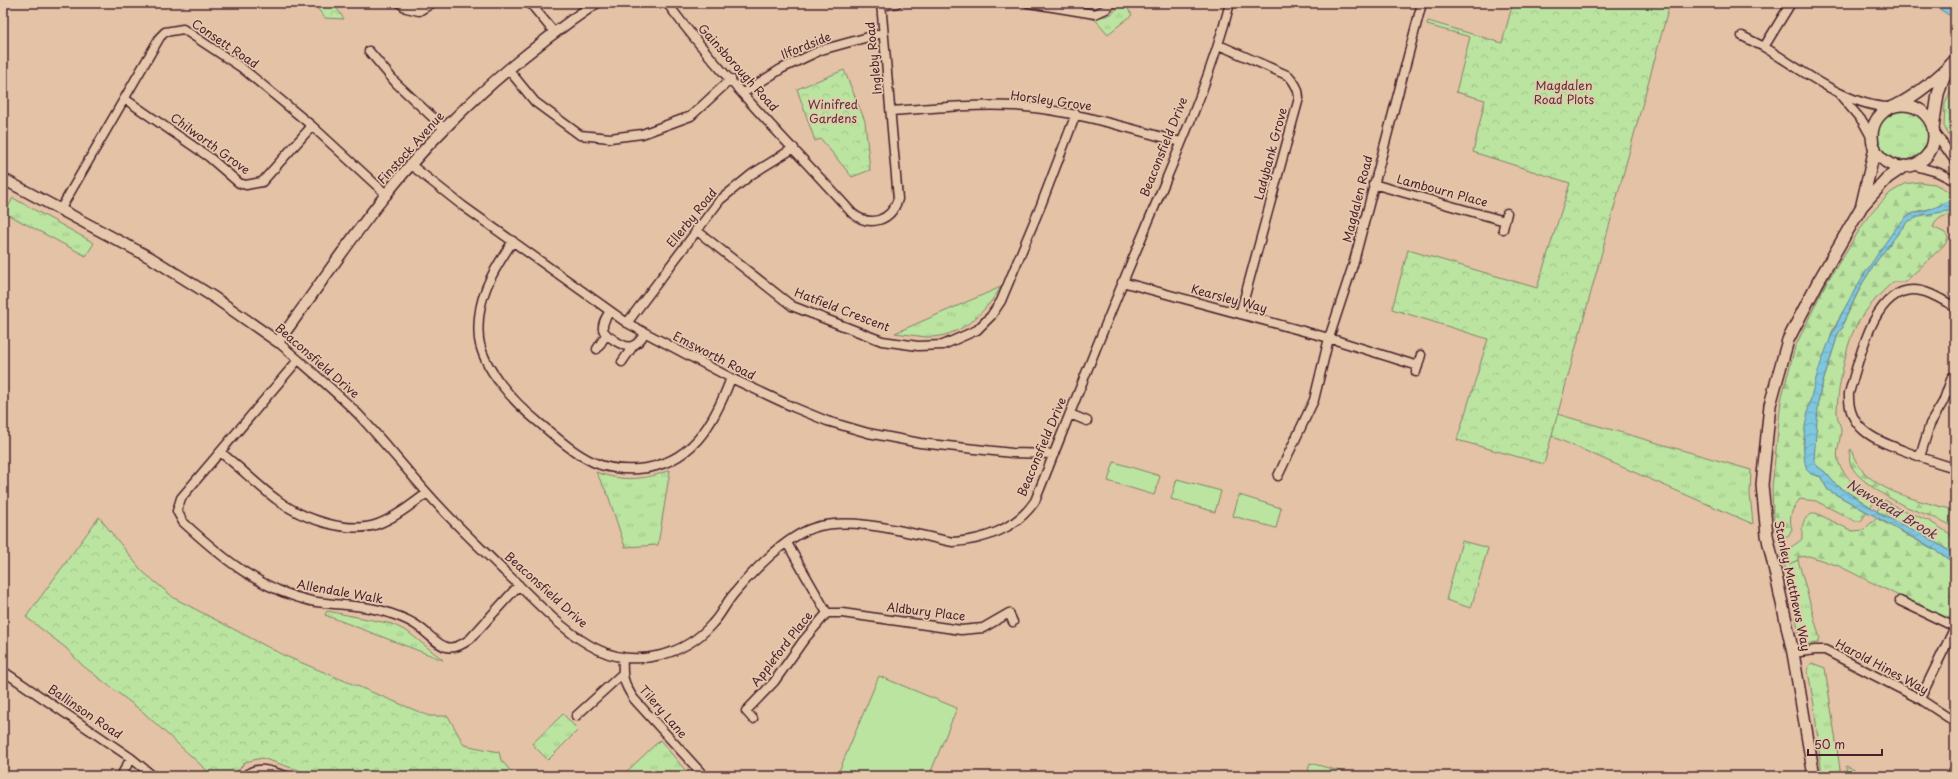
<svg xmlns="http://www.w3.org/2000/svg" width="1958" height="779" font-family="'Playpen Sans',sans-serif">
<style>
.grass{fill:url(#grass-tufts);stroke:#828266}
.forest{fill:url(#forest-firs);stroke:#828266}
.park{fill:url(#park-crowns);stroke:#828266}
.pitch{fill:#bae4a0;stroke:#828266}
.water{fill:url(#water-waves);stroke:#698496}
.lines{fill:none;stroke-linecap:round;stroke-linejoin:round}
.minor-casing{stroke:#4a1f2b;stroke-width:11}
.tertiary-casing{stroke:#4a1f2b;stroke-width:13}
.secondary-casing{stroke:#4a1f2b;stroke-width:14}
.minor{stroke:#e6c9ad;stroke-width:8}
.tertiary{stroke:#e6c9ad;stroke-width:10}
.secondary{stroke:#e6c9ad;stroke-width:11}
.labels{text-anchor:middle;stroke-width:3.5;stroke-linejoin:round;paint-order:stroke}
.street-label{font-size:12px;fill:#4a1f2b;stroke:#e6c9ad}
.park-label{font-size:12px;fill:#553337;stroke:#e6c9ad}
.water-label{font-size:13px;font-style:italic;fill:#523846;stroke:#e6c9ad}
</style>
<defs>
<pattern id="grass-tufts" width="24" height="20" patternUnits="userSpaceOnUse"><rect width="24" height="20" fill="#bae4a0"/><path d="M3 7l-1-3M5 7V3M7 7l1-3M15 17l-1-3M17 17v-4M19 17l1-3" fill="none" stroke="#a1c38a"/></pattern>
<pattern id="forest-firs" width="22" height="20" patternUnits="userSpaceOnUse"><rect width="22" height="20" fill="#bae4a0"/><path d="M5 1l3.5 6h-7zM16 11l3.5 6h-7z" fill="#a1c38a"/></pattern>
<pattern id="park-crowns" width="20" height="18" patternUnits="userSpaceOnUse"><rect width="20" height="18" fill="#bae4a0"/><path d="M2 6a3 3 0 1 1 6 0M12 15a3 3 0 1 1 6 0" fill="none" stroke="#a1c38a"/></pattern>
<pattern id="water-waves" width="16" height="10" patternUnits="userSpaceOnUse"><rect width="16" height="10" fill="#7ec7de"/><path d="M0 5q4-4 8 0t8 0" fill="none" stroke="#6eaabf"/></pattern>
</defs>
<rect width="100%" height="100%" fill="#e3c2a6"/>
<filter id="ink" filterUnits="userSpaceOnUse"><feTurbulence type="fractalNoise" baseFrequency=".025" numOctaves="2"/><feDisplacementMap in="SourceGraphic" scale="8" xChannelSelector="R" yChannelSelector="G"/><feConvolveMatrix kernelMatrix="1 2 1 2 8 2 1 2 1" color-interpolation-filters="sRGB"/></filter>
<g filter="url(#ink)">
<!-- grass -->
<path class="grass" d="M 1120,3 L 1124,3 L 1132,15 L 1108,34 L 1093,17 C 1105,17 1115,16 1120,3 Z
M1878 135a25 25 0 1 1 50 0a25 25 0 1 1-50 0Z
M 13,198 L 94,243 L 86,256 L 5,213 Z
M 1001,287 C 984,314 960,338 926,337 C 916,336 905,334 895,333 Z
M 1557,414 L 1751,470 L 1750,494 L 1753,524 L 1551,436 Z
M 670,470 L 658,545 L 625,547 L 608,495 L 596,472 C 622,482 645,480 670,470 Z
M 1798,560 L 1820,639 L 1818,643 L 1808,644 L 1801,642 L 1784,562 L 1789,564 Z
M 327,611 L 392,624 L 408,632 L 443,660 L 325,615 Z
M 1812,663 L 1825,668 L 1841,776 L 1822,776 L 1814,705 L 1808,671 L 1809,666 Z
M 563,714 L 578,730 L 548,760 L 532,744 Z
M 660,740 L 690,776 L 622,776 Z"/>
<!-- forest -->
<path class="forest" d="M 1918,182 L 1935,184 L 1955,195 L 1955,197 L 1935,208 L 1918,211 L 1896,228 L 1856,288 L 1832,332 L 1803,442 L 1806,465 L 1811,474 L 1820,476 L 1828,490 L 1867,512 L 1861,521 L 1855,521 L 1816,501 L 1800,499 C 1792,508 1788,518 1792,529 L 1788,536 L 1781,536 L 1776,532 L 1773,515 L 1772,488 L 1781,400 L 1795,347 L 1825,285 L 1867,218 L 1890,193 L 1905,184 Z
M 1955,210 L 1955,214 C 1945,215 1937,217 1933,227 L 1945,233 L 1948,237 L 1946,243 L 1905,282 L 1893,282 C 1878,295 1866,309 1856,326 C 1846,343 1837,393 1837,413 C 1837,419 1841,425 1841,431 C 1840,444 1834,453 1840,466 C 1850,485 1862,486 1875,500 L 1871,507 L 1835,484 L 1826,473 L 1816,465 L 1814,460 L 1814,445 L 1819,395 L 1838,334 L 1862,284 L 1875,263 L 1907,221 L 1923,215 Z
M 1851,449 C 1862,490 1914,499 1950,509 L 1955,513 L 1955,528 C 1940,518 1923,514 1907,507 C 1891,500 1855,479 1850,463 C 1849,459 1850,454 1850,450 Z
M 1885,500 L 1898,508 L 1929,521 L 1955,537 L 1955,555 C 1931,537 1902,528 1877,511 Z
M 1816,513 L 1852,531 L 1864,530 L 1876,518 L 1937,551 L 1955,564 L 1955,624 L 1839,566 L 1809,556 L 1798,557 L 1798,560 L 1789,564 L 1784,562 L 1780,557 C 1782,552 1797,544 1802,539 C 1802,527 1801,516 1816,513 Z"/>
<!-- park -->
<path class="park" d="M 313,3 L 333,3 L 344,19 L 325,18 Z
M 1513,3 L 1670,3 L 1544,464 L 1457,440 L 1488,339 L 1392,309 L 1408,250 L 1537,288 L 1570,183 L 1473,152 L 1485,100 L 1456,92 L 1470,37 L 1427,25 L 1428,21 L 1502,43 Z
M 844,70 L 865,121 L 870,170 L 852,177 L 821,139 L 815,141 L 797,89 Z
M 1955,83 L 1955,147 L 1944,126 L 1945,104 Z
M 99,517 L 142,571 L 174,598 L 283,655 L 429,716 L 448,716 L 464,745 L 499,752 L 501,760 L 515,776 L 316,776 L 262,758 L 245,762 L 234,776 L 213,776 L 143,712 L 82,665 L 66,648 L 26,617 Z
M 1462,541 L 1488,548 L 1471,608 L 1446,600 Z
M 1846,766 L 1867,776 L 1847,776 Z"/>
<!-- pitch -->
<path class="pitch" d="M 1114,462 L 1160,476 L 1154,495 L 1108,481 Z
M 1177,479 L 1221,491 L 1215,512 L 1171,499 Z
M 1239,495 L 1281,508 L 1276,528 L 1233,516 Z
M 879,676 L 957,708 L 929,776 L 837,776 Z
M 1310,763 L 1358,776 L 1307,776 Z"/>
<!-- water -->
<path class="water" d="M 1930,3 L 1947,3 L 1955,6 L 1955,19 Z
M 1955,197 L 1955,210 L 1923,215 L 1907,222 L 1875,263 L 1862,284 L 1843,323 L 1843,328 L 1841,329 L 1838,334 L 1819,395 L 1814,460 L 1816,465 L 1826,473 L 1835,484 L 1884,516 L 1924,535 L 1955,555 L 1955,564 L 1937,551 L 1828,490 L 1820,476 C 1818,476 1813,475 1811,474 C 1801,468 1804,437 1805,427 C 1815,366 1836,318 1869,267 C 1880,251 1890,234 1903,220 C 1911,211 1922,212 1933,208 C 1941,206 1948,201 1955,197 Z"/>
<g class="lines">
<defs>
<path id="minor" d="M 400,3 L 406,8 L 419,11 L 432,3
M 530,3 L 554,32
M 667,3 C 723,78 790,144 852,213 C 870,228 891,221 898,199 L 881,3
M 1028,3 L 1095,14 L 1106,9 L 1112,3
M 881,6 L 897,3
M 1742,36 L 1764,47 L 1791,3
M 1219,45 L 1289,76 C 1295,83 1299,89 1299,98 L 1240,314
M 1764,47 C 1799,68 1849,108 1891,107
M 369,51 L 396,83 L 444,128
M 508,69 L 535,102 L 580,135 L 610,138 L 642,134 L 691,116 L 731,79
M 743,93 L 781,69 L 821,50 L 883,33
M 1841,96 L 1863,122 L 1873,140
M 125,99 L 209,157 L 239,183 L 246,185 L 262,182 L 312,126
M 891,111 C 932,108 974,104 1015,106 C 1072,110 1127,128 1181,142
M 1934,131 L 1955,161
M 411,165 L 463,206 L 627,323 L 731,378 L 793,407 L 827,421 L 868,433 L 920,443 L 1012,453 L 1054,454
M 1912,165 L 1937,172 L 1955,181
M 1373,184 L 1505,221
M 60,210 L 160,37 L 165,32 L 183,29 L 242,68 L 312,126 L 387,195
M 1503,229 L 1507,213
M 696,230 L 792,306 L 882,341 L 918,346 L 943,345 L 977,330 L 991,316 L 1001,301 L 1041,205 L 1076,114
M 513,241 C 492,272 475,300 479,339 C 483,369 515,403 537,421 C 555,436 572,452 593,462 C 606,468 624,470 638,469 C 691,465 714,424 731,378
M 1122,282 L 1329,338 L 1418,366
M 1955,307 C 1942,300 1928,290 1913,290 C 1872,290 1859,362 1849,393 C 1847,429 1874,439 1902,450 C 1920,457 1937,463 1955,468
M 610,311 C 607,316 602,322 603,329 C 604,334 610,337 614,340 C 629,350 635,349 645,333
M 627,323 L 720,200 L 752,174 L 794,148
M 278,342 C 305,366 333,389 358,414 C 386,444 412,477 440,507 C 460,529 483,550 504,571 C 532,597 564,634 599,650 C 637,668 685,655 712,624 C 720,616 725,605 732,596 C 751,573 785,537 813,528 C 854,515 911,534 953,542 C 985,540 1017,528 1035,501 C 1071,411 1106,321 1144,232 C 1175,157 1210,82 1230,3
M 597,349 L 606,335
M 298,360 L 181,498 L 177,511 L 183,522 C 220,556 260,590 311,601 C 338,606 365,604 392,614 C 401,617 411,621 419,627 C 438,641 445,658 470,639 L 519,585
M 622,362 L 633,346
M 1416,372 L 1421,355
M 1947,392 L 1955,394
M 1070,414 L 1087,421
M 220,452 C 240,467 257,485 276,499 C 300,518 348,535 378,524 C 396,517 411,505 427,493
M 1920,457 L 1930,424 L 1943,402 L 1952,377
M 1278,476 L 1314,400 L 1329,338 L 1353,265 L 1422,3
M 787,543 L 827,613
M 1900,601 L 1955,627
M 827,613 L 842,613 L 961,630 L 983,628 L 1009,613 L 1013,622
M 1793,653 L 1815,650 L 1825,650 L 1920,699 L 1955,722
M 623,657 C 622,676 623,683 634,699 L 704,776
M 3,671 L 131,758 L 153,776
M 1920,699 L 1955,627
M 576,716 L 622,674
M 753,719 L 746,711 L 774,682 L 803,641 L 827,613
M 121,776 L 131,758
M 245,776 C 257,764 273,772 286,776
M 1950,776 L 1955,769"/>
<path id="tertiary" d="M 3,179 L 151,258 L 215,298 L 278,342 C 331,270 381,191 445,128 C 491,81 542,40 596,3"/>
<path id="secondary" d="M 1897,105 C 1914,97 1943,74 1955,60
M1872 136a31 31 0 1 1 62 0a31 31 0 1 1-62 0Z
M 1933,128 L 1938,94 L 1947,69
M 1862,204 L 1875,148
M 1814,776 L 1793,653 L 1767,535 L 1762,485 L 1770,405 L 1788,340 L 1818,282 L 1862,206 L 1887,178 L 1905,166"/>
</defs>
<!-- minor casing -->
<use href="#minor" class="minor-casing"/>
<!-- tertiary casing -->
<use href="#tertiary" class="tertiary-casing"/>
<!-- secondary casing -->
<use href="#secondary" class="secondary-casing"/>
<!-- minor -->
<use href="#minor" class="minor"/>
<!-- tertiary -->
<use href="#tertiary" class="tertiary"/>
<!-- secondary -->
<use href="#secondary" class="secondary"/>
</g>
</g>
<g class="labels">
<!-- street labels -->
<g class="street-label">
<text transform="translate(225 44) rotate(34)" y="4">Consett Road</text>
<text transform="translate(806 46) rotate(-22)" y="4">Ilfordside</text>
<text transform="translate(874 58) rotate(-96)" y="4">Ingleby Road</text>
<text transform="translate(738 68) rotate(48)" y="4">Gainsborough Road</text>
<text transform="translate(1051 101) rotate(8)" y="4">Horsley Grove</text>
<text transform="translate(210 144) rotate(36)" y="4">Chilworth Grove</text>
<text transform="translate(1164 147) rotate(-68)" y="4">Beaconsfield Drive</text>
<text transform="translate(411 148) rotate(-48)" y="4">Finstock Avenue</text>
<text transform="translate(1271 154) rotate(-75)" y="4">Ladybank Grove</text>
<text transform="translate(1442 191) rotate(15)" y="4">Lambourn Place</text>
<text transform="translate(1358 199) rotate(-76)" y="4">Magdalen Road</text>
<text transform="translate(692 218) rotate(-51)" y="4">Ellerby Road</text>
<text transform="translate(1229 299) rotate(15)" y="4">Kearsley Way</text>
<text transform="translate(842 310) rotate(21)" y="4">Hatfield Crescent</text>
<text transform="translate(714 356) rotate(27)" y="4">Emsworth Road</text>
<text transform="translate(317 361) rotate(41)" y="4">Beaconsfield Drive</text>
<text transform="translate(1042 447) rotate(-67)" y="4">Beaconsfield Drive</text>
<text transform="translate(1792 586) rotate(78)" y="4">Stanley Matthews Way</text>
<text transform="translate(546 590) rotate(42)" y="4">Beaconsfield Drive</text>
<text transform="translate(340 592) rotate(10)" y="4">Allendale Walk</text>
<text transform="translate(926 612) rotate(7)" y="4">Aldbury Place</text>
<text transform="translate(782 649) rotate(-52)" y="4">Appleford Place</text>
<text transform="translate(1882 667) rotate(28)" y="4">Harold Hines Way</text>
<text transform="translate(85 712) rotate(34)" y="4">Ballinson Road</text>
<text transform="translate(663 712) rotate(49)" y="4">Tilery Lane</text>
</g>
<!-- park labels -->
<g class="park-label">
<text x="1564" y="90">Magdalen<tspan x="1564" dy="14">Road Plots</tspan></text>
<text x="833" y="109">Winifred<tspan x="833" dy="14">Gardens</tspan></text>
</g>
<!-- water labels -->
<g class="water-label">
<text transform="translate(1892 509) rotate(31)" y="5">Newstead Brook</text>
</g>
</g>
<!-- margin -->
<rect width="1958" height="779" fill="none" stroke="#e6c9ad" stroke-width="16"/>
<rect x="8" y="8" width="1942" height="763" fill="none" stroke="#4a1f2b" stroke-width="1.5" filter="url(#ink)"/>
<!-- scale -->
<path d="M1808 749v6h74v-6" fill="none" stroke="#4a1f2b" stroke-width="2"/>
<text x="1814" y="749" font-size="12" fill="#4a1f2b" stroke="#e6c9ad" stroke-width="3" paint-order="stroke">50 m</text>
</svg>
